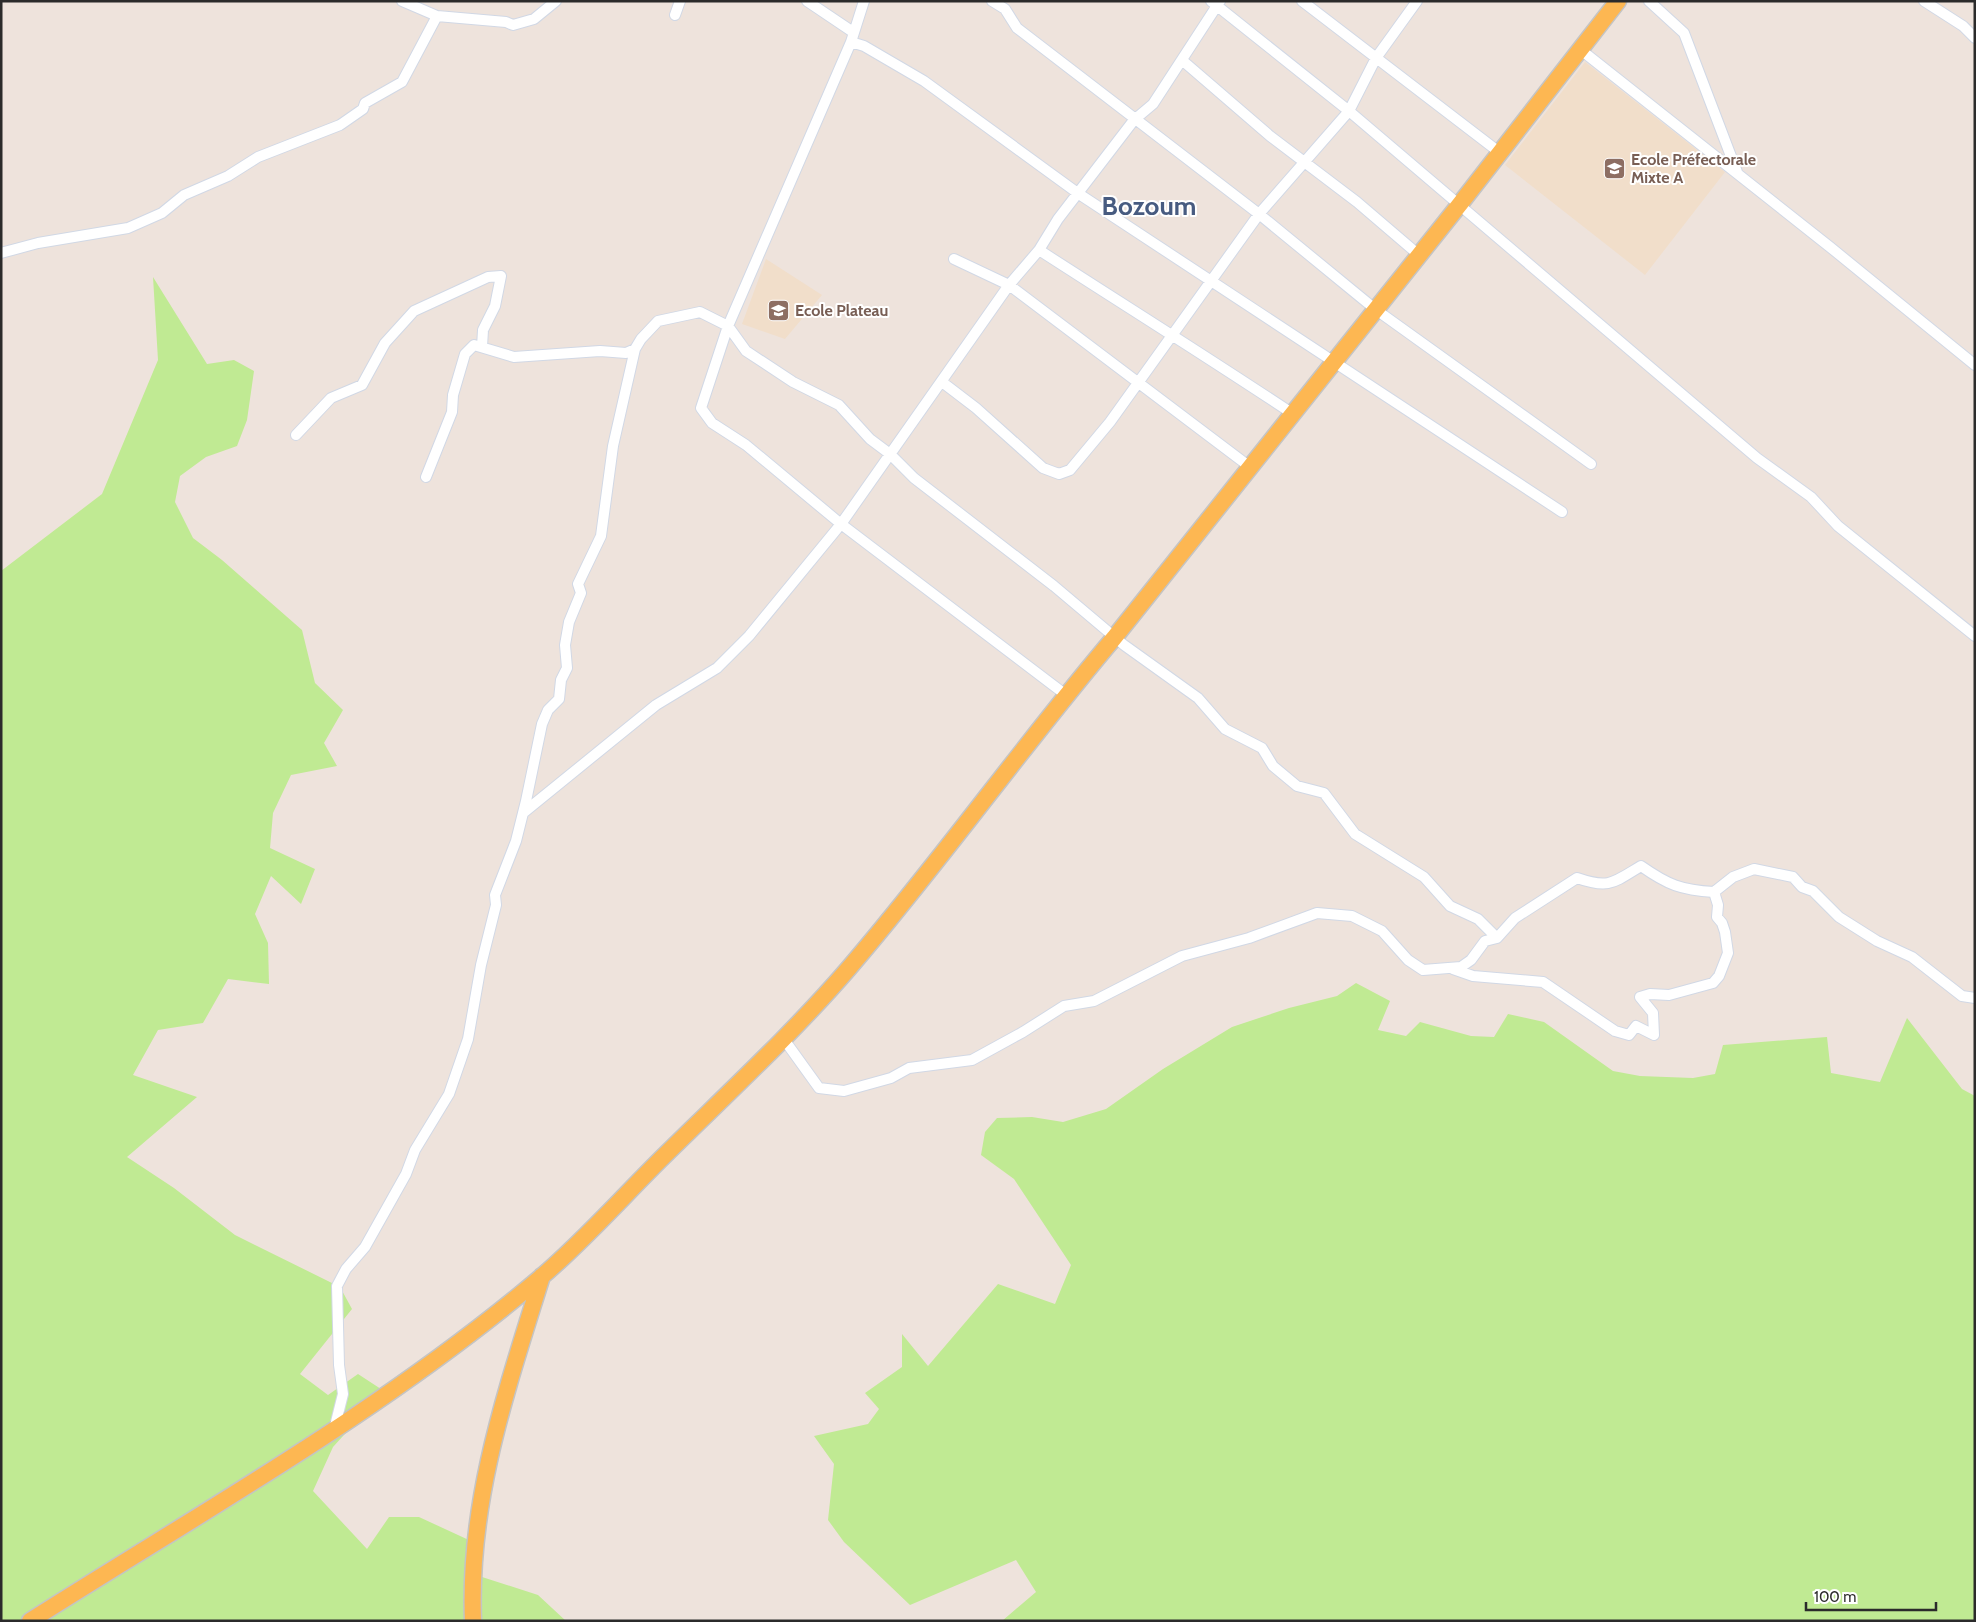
<svg xmlns="http://www.w3.org/2000/svg" width="1976" height="1622" font-family="Cabin,sans-serif">
<style>
.education{fill:#f1deca}
.green{fill:#c0ea93}
.lines{fill:none;stroke-linecap:round;stroke-linejoin:round}
.minor-casing{stroke:#d1d8e5;stroke-width:12}
.primary-casing{stroke:#c4c4c4;stroke-width:19}
.minor{stroke:#fff;stroke-width:10}
.primary{stroke:#fdb752;stroke-width:16}
.labels{text-anchor:middle;stroke-width:4;stroke-linejoin:round;paint-order:stroke}
.education-label{font-size:16px;font-weight:bold;fill:#785e54;stroke:#fff;text-anchor:start}
.town-label{font-size:26px;font-weight:bold;fill:#475b80;stroke:#fff}
</style>
<rect width="100%" height="100%" fill="#eee3dc"/>
<!-- education -->
<path class="education" d="M 1585,62 L 1725,172 L 1645,275 L 1505,165 Z
M 766,259 L 822,295 L 785,339 L 742,324 Z"/>
<!-- green -->
<path class="green" d="M 153,277 L 207,364 L 234,360 L 254,371 L 247,420 L 237,446 L 206,457 L 180,476 L 175,502 L 193,538 L 222,560 L 302,630 L 315,683 L 343,710 L 324,743 L 337,766 L 291,775 L 273,813 L 270,848 L 315,869 L 301,904 L 271,876 L 255,914 L 268,943 L 269,984 L 228,979 L 203,1023 L 158,1030 L 133,1075 L 197,1097 L 127,1157 L 174,1188 L 235,1235 L 340,1287 L 352,1309 L 300,1374 L 328,1395 L 358,1374 L 384,1391 L 333,1447 L 313,1491 L 367,1549 L 389,1517 L 419,1517 L 484,1547 L 482,1577 L 538,1595 L 566,1621 L 1,1621 L 1,571 L 102,494 L 158,360 Z
M 1356,983 L 1390,1001 L 1378,1030 L 1406,1036 L 1420,1022 L 1471,1036 L 1494,1037 L 1508,1014 L 1544,1022 L 1613,1071 L 1640,1076 L 1693,1078 L 1715,1074 L 1723,1045 L 1827,1037 L 1831,1073 L 1880,1082 L 1907,1018 L 1962,1089 L 1975,1096 L 1975,1621 L 1002,1621 L 1036,1592 L 1016,1560 L 910,1605 L 844,1542 L 828,1520 L 834,1464 L 814,1436 L 868,1424 L 879,1409 L 865,1393 L 902,1367 L 902,1334 L 928,1366 L 998,1284 L 1055,1304 L 1071,1265 L 1014,1179 L 981,1155 L 985,1132 L 997,1118 L 1032,1117 L 1063,1122 L 1106,1109 L 1163,1069 L 1232,1027 L 1289,1008 L 1337,996 Z"/>
<g class="lines">
<defs>
<path id="minor" d="M 402,1 L 437,16
M 807,1 L 853,32
M 864,1 L 851,42 L 728,326 L 701,408 L 712,423 L 746,445 L 841,524 L 1066,695
M 992,1 L 1005,9 L 1017,28 L 1259,214 L 1375,309 L 1591,464
M 1211,1 L 1349,111 L 1757,458 L 1811,497 L 1838,526 L 1975,636
M 1302,1 L 1499,152
M 1649,1 L 1684,33 L 1737,172
M 1924,1 L 1963,26 L 1975,38
M 675,15 L 680,1
M 851,42 L 864,46 L 924,81 L 1079,194 L 1562,512
M 1581,50 L 1830,247 L 1975,365
M 1183,61 L 1270,136 L 1357,202 L 1419,255
M 1039,250 C 1124,305 1209,358 1293,414
M 1,253 L 38,243 L 128,228 L 162,213 L 184,195 L 228,176 L 258,157 L 340,125 L 363,109 L 365,103 L 402,82 L 437,16 L 506,22 L 513,25 L 534,19 L 556,1
M 954,259 L 1009,285 L 1250,467
M 942,382 L 976,408 L 1043,468 L 1059,474 L 1070,470 L 1110,422 L 1259,214 L 1349,111 L 1376,58 L 1417,1
M 296,435 L 331,398 L 362,385 L 385,343 L 414,311 L 488,277 L 501,276 L 495,306 L 483,330 L 482,347
M 426,477 L 452,412 L 453,395 L 465,354 L 474,345 L 514,357 L 600,351 L 626,353 L 635,349 L 641,339 L 658,321 L 700,312 L 728,326 L 746,351 L 793,382 L 839,405 L 870,439 L 890,454 L 914,478 L 1054,586 L 1124,645 L 1198,698 L 1225,729 L 1262,748 L 1273,766 L 1297,786 L 1324,793 L 1355,834 L 1424,877 L 1450,906 L 1478,919 L 1497,938 L 1485,941 L 1471,960 L 1461,967 L 1423,970 L 1408,960 L 1382,931 L 1352,916 L 1317,913 L 1249,938 L 1182,956 L 1094,1001 L 1064,1006 L 1023,1032 L 972,1060 L 909,1068 L 891,1078 L 844,1091 L 819,1088 L 783,1038
M 523,813 L 656,705 L 717,668 L 749,636 L 841,524 L 1009,285 L 1039,250 L 1058,219 L 1134,120 L 1153,104 L 1220,1
M 1497,938 L 1515,918 L 1577,878 C 1609,889 1613,883 1641,866 C 1668,885 1681,890 1714,892 L 1733,877 L 1754,869 L 1793,877 L 1802,887 L 1813,891 L 1839,917 L 1877,941 L 1912,957 L 1962,996 L 1975,998
M 1453,969 L 1473,976 L 1543,982 L 1615,1031 L 1629,1035 L 1636,1026 L 1654,1035 L 1653,1013 L 1640,997 L 1650,994 L 1669,995 L 1713,983 L 1719,976 L 1728,953 L 1725,932 L 1722,923 L 1717,917 L 1718,905 L 1714,892
M 334,1430 L 343,1394 L 339,1365 L 337,1286 L 346,1269 L 365,1247 L 406,1174 L 415,1150 L 449,1094 L 468,1039 L 481,965 L 496,905 L 495,895 L 516,841 L 526,801 L 542,724 L 548,710 L 559,699 L 561,680 L 567,668 L 565,645 L 569,622 L 581,593 L 578,584 L 601,536 L 613,446 L 635,349"/>
<path id="primary" d="M 30,1621 C 203,1511 384,1410 540,1278 C 584,1241 626,1193 667,1153 C 729,1092 793,1033 849,968 C 941,861 1023,745 1114,638 L 1460,204 L 1618,1
M 473,1621 C 468,1500 507,1389 542,1276"/>
</defs>
<!-- minor casing -->
<use href="#minor" class="minor-casing"/>
<!-- primary casing -->
<use href="#primary" class="primary-casing"/>
<!-- minor -->
<use href="#minor" class="minor"/>
<!-- primary -->
<use href="#primary" class="primary"/>
</g>
<!-- icons -->
<defs>
<symbol id="school-square" viewBox="-11 -11 22 22"><rect x="-9" y="-9" width="18" height="18" rx="4" fill="#8d6e63" stroke="#fff"/><path d="M0-5L7-2L0 1L-7-2ZM-4 1L0 2.5L4 1V4Q0 6-4 4Z" fill="#fff"/></symbol>
</defs>
<g fill-rule="evenodd">
<use href="#school-square" x="1602" y="156" width="25" height="25"/>
<use href="#school-square" x="766" y="298" width="25" height="25"/>
</g>
<g class="labels">
<!-- education labels -->
<g class="education-label">
<text x="1631" y="165">Ecole Préfectorale<tspan x="1631" dy="18">Mixte A</tspan></text>
<text x="795" y="316">Ecole Plateau</text>
</g>
<!-- town labels -->
<g class="town-label">
<text x="1149" y="215">Bozoum</text>
</g>
</g>
<!-- border -->
<rect width="1976" height="1622" fill="none" stroke="#2b2b2b" stroke-width="5"/>
<!-- scale -->
<path d="M1806 1602v8h130v-8" fill="none" stroke="#2b2b2b" stroke-width="2.5"/>
<text x="1814" y="1602" font-size="15" fill="#2b2b2b" stroke="#ffffff" stroke-width="4" paint-order="stroke">100 m</text>
</svg>
